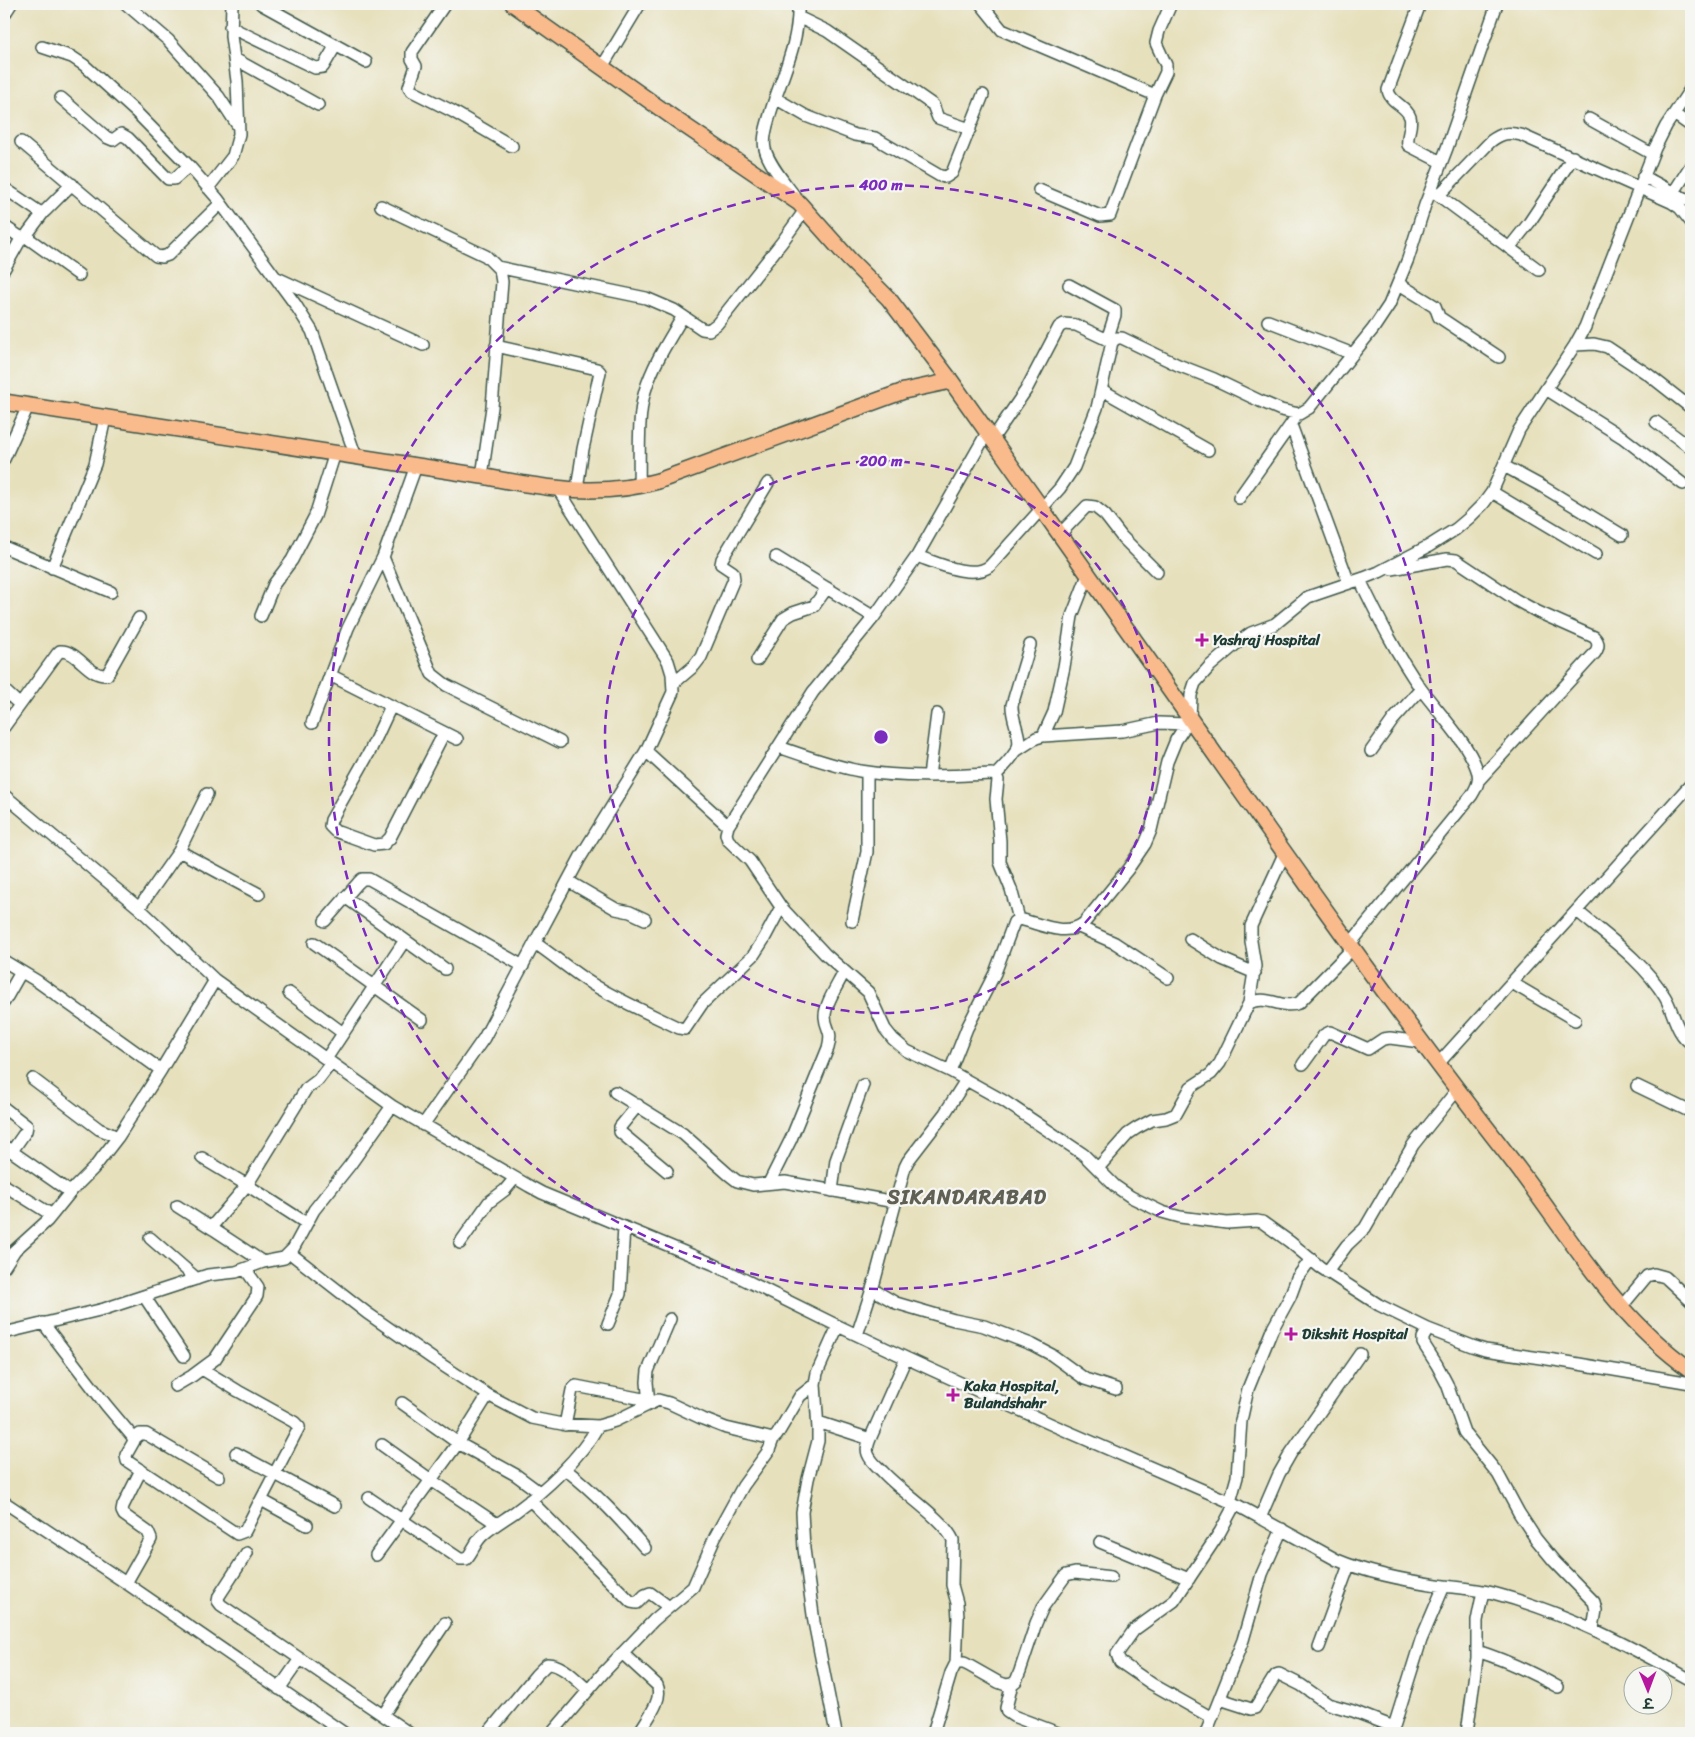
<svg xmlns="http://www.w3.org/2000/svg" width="1695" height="1737" font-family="Sriracha,'Playpen Sans Deva',sans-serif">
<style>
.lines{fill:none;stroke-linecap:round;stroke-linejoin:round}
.minor-casing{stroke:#3d5548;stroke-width:14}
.major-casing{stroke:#3d5548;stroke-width:18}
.minor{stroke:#fff;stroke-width:11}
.major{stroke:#fabb8c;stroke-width:15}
.ring{fill:none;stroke:#7b2cbf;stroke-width:2.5;stroke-dasharray:9 6}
.poi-dot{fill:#b5179e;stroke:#f6f6f2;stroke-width:2}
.labels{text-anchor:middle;stroke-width:4.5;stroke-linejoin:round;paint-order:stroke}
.poi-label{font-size:15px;font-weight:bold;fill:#1f3d34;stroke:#f6f6f2;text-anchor:start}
.district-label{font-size:20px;font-weight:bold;letter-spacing:1px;fill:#616055;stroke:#f6f6f2}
.centre{fill:#7b2cbf;stroke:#f6f6f2;stroke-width:2.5}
.ring-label{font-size:15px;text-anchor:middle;font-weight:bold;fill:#7b2cbf;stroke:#f6f6f2;stroke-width:4.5;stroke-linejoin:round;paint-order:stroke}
</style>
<rect width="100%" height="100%" fill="#f6f6f2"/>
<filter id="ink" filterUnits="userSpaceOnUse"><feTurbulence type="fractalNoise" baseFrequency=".02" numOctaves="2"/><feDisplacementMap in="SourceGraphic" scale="10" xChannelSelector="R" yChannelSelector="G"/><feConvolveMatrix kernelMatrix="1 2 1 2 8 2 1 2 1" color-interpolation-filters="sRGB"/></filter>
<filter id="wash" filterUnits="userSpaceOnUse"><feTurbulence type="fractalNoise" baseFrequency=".0096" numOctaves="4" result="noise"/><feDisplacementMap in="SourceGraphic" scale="20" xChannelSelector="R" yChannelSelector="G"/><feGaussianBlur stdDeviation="1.12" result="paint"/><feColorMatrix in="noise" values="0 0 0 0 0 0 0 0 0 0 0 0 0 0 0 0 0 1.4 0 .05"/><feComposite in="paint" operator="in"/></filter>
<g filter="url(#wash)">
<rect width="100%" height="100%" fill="#e6e0bc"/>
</g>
<g filter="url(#ink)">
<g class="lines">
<defs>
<path id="minor" d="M 126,4 L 168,40 L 219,97 L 238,126
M 261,4 L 366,62
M 445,4 L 412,52 L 412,59 L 416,66 L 409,87 L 412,91 L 452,111 L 512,146
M 981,4 L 1002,30 L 1155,95
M 1420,4 L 1388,90 C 1390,103 1406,105 1410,117 C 1413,126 1406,135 1408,145 L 1441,162
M 4,15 L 11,4
M 798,17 L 827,31 L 933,105 L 938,118 L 970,129
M 230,27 L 315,68 L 323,67 L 336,45
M 42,47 L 72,57 L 84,65 L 136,112 L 190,167 L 217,198 L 295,304 L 312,331 L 356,457
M 235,59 L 318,105
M 602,67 L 640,4
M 61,98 L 106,137 L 113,140 L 121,134 L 128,138 L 168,179 L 174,179 L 189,166
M 775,98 L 806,116 L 855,135 L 875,138 L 940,176 L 946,177 L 952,173 L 983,95
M 1674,114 L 1691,126
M 1589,119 L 1652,154
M 21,142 L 156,256 L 162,257 L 168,255 L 220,204
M 1643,176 L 1691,202
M 4,188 L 41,213 L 45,211 L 72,184
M 208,188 L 233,156 L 239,134 L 237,81 L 231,36 L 232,4
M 1039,190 L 1100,216 L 1110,215 L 1155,95 L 1166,72 L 1166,65 L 1156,43 L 1159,31 L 1171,4
M 1434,192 L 1539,270
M 1674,192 L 1691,165
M 1439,195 L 1491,141 C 1502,133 1508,132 1521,135 L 1671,202 L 1680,208 L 1691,222
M 796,198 C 786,184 769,165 765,149 C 762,137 768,123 771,111 C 782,76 800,41 798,4
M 381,206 L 486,256 L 500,270 L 502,282 L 492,407 L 482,476
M 43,213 L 28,233 L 29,239 L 79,275
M 4,226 L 20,237 L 28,236
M 1509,248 L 1529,223 L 1573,157
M 497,267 L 646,298 L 674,310 L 702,329 L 709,330 L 717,324 L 782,242 L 805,210
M 4,269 L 22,237
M 275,277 L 423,345
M 1399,284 L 1435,306 L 1439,317 L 1499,357
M 1069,285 L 1115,310 L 1115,315 L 1107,340
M 1268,321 L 1353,354
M 1575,345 L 1594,344 L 1607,347 L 1649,375 L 1691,408
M 496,346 L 597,369 L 600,372 L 583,449 L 577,489
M 1546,389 L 1622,437 L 1683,484
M 1102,390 L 1208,450
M 1656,422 L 1691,448
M 1291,425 L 1349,583
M 993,438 L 1026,390 L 1059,327 L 1064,324 L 1076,325 L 1112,342
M 4,459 L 28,406
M 1504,466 L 1543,487 L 1622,535
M 639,487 C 640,458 637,418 645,391 C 653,364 669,340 683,316
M 1492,492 L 1596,554
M 1239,498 L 1294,420
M 1060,534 L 1085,508 L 1087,506 L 1095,507 L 1105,515 L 1122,537 L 1157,572
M 4,547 L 111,592
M 917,556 C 937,563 972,580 990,566 L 1060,488 L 1074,467 L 1097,408 L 1112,342 L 1117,338 L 1122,338 L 1178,365 L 1214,379 L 1260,401 L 1281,410 L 1299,414 L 1309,408 L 1373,329 L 1389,305 L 1408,259 L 1425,205 L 1447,148 L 1497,4
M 383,557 L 432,674 L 446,685 L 560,742
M 776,557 L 874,617
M 52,568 L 95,464 L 105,418
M 1392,569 L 1447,559 L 1456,560 L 1516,600 L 1538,612 L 1594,637 C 1599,642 1599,647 1595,653 L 1478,781
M 261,616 L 274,584 L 292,560 L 315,516 L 335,453
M 757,660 L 783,619 L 793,613 L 814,606 L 827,588
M 330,675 L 457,739
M 674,683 L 694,666 L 701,657 L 734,579 L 733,572 L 721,564 L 722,559 L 768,483
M 4,690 L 20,705
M 391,706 L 370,751 L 331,820 L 330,826 L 335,831 L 374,845 L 384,844 L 390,838 L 444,733
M 312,723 L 348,628 L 383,557 L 416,466
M 4,727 L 57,654 L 60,651 C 78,650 88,677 107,675 L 139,618
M 1043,736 L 1054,712 L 1064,667 L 1072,616 L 1088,575
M 779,747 C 805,756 832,766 860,771 C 903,778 947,776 991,774 L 996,775 L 998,780 L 996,799 L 1000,841 L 1000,862 L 1011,889 L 1019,919
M 646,751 L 728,826 L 813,692 L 874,617 L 917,556 L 988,431
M 1016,751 L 1036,738 L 1043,736 L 1122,731 L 1159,723 L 1186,724
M 1371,751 L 1393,720 L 1421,689
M 996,775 C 1003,767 1014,757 1018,747 C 1022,737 1011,718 1012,705 L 1030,645
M 929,776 L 937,714
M 4,795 L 139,908 L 215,980 L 392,1106 L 529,1186 L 542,1193 L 713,1264 L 838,1326 L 906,1358 L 1055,1426 L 1235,1504 L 1337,1560 C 1370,1574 1408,1581 1444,1586 C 1460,1588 1477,1589 1493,1593 C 1565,1612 1626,1644 1691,1680
M 728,826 L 726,834 L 728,840 L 750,861 L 781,907 L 825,954 L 868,992 L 885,1029 L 893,1039 L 907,1051 L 950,1071 L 967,1028 L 995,973 L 1014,922 L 1019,919 L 1023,920 C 1043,925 1066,937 1084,923 L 1128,869 L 1145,844 L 1151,830 L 1167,762 L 1176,740 L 1190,719 L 1191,695 L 1195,683 L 1210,666 L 1236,644 L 1251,633 L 1275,624 L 1308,597 L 1364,578 L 1379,572 L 1429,546 L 1456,529 L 1469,518 L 1484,503 L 1492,492 L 1519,430 L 1575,345 L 1585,327 L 1655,148 L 1666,126 L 1691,88
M 179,851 L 259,894
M 568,881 L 616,909 L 630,912 L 645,919
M 345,897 L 445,969
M 139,908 L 179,851 L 207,794
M 1577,911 C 1608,937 1644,962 1665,997 C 1674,1012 1676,1034 1691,1043
M 325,921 L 358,883 L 362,879 L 369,879 L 523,966
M 852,921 L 867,852 L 867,772
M 1079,927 L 1115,943 L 1168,978
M 1190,939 L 1222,959 L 1255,973
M 314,943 L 422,1020
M 535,943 C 554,956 573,972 592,984 C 620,1001 650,1014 679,1028 L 685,1029 L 702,1004 L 753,956 L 764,939 L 781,907
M 1350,944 L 1472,795 C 1478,785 1481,778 1476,767 C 1467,742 1437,711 1421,689 C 1397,655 1378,617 1360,580
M 4,961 L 37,981 L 161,1070
M 1512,983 L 1575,1020
M 289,993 L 343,1033
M 4,1002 L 21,972
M 1249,1003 L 1255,966 L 1251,941 L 1251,926 L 1284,854
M 326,1059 L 405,940
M 1303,1064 L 1324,1035 L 1330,1032 L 1368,1049 L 1383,1039 L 1390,1038 L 1420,1042
M 1437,1065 L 1691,784
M 950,1071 L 1004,1101 L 1083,1154 L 1115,1186 L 1131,1197 L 1162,1212 L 1180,1217 L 1227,1223 L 1257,1221 L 1262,1222 L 1290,1242 L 1320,1267 L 1379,1305 L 1428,1329 L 1472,1346 L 1485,1350 L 1561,1361 L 1691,1383
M 33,1079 L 99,1129 L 118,1137
M 1637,1086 L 1691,1112
M 615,1092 L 683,1134 L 728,1174 L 737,1181 L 753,1185 L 785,1182 L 895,1202
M 638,1105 L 620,1127 L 620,1132 L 667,1171
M 4,1108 L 27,1126 L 26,1131 L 12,1151
M 423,1125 L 484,1038 L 580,858 L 646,751 L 673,692 L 672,674 L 668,661 L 558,489
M 4,1146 L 70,1192
M 202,1158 L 247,1185 L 306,1223
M 1098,1168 L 1128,1134 L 1137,1128 L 1152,1120 L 1166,1118 L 1176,1114 L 1191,1087 L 1211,1074 L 1220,1063 L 1249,1003 C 1268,994 1281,1010 1299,1003 L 1353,948
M 769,1183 L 791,1139 L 828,1048 C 833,1029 826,1031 825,1017 C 824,1005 839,983 844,972
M 4,1185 L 52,1215
M 832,1191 L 836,1160 L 863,1085
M 177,1206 L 213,1229
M 150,1238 L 197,1279
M 460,1243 L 489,1202 L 505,1190 L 515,1178
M 290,1253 L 367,1313 L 433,1359 L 488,1395 L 532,1418 L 562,1424 L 598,1426 L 615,1421 L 658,1400 L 669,1403 L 703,1419 L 726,1428 L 773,1439 L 777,1435 L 800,1396 L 815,1384
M 263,1262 L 213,1229 L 213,1225 L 247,1185 L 306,1089 L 318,1080 L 331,1063
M 4,1267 L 15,1250 L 47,1221 L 73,1189 L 94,1168 L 118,1137 L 161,1070 L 215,980
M 1327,1272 L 1347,1245 L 1365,1228 L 1413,1145 L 1457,1090
M 872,1289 L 896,1303 L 954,1320 L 984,1326 L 1033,1345 L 1052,1355 L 1085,1379 L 1116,1389
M 144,1296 L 184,1356
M 1622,1306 L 1647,1276 L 1654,1274 L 1665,1277 L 1691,1301
M 43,1323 L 106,1405 L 132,1436 L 134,1441 L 126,1455 L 127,1461 L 237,1534 L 245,1531 L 259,1503 L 263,1501 L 307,1525
M 608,1324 L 620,1294 L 624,1227
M 1428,1329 L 1423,1338 L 1423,1343 L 1437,1365 L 1447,1384 L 1464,1432 L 1498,1474 L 1519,1513 L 1536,1539 L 1554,1561 L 1594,1602 L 1596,1610 L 1593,1628
M 4,1333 L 104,1309 L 208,1275 L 236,1272 L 263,1262 L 284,1258 L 293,1249 L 314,1210 L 350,1165 L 392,1106
M 857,1335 L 874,1283 L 905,1167 L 908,1161 L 945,1113 L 966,1080
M 906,1358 L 870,1439 C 868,1444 866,1449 868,1454 C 871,1462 878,1467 883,1472 C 901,1492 943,1518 953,1540 L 952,1585 L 957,1603 L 958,1618 L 956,1663
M 202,1369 L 238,1391 L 294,1422 L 299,1427 L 260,1502
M 175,1386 L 192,1376 L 215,1359 L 257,1296 L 258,1287 L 246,1270
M 402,1403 L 458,1443 L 516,1475 L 539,1492
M 649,1404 L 647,1382 L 648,1371 L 670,1319
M 818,1422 L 870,1439
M 565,1425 L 572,1390 L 576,1386 L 648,1400
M 134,1439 L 140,1434 L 146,1434 L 219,1477
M 382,1445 L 431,1480 L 497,1524
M 236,1453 L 335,1506
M 565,1469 C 597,1494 618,1517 645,1548
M 369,1498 L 460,1559 L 466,1559 C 473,1552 475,1541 484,1534 C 493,1526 505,1519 515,1512 C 544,1491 581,1457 598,1426
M 530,1500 L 631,1602 L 637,1603 L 645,1595 L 650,1593 L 669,1607
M 4,1502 L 126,1583 L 344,1733
M 1230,1502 L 1237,1477 L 1241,1421 L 1248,1389 L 1272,1330 L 1290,1297 L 1297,1278 L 1311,1259
M 1260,1518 L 1279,1474 L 1291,1453 L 1360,1354
M 1100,1542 L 1189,1579
M 247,1553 L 219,1596 L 218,1601 L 221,1605 L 409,1733
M 376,1555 L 458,1443 L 488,1395
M 126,1583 L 151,1539 L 148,1532 L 124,1515 L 122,1511 L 123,1506 L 141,1470
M 1319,1647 L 1349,1565
M 1477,1651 C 1506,1660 1531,1672 1558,1687
M 622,1653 L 657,1685 C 664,1700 646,1720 639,1733
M 1012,1684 L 1006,1708 L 1007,1712 L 1013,1716 L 1058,1733
M 279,1689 L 300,1659
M 1220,1699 L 1251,1709 L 1255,1708 L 1273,1679 L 1276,1675 L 1279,1674 L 1301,1685 L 1328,1704 L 1353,1711 L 1394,1727
M 383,1715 L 445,1623
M 1212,1718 L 1152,1684 L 1120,1662 L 1117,1654 L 1134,1630 L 1174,1601 L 1220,1532 L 1235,1504
M 488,1733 L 536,1675 L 547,1664 C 563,1664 576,1680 588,1690
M 552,1733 L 604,1672 L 654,1620 L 693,1587 L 715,1537 L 743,1486 L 769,1450 L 773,1439
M 836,1733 L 814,1622 L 804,1549 L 802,1512 L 808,1479 L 818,1441 L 818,1429 L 815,1384 L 817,1373 L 838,1326
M 933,1733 L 951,1673 L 956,1663 L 964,1663 L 968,1665 L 998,1682 L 1006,1685 L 1012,1684 L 1016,1681 L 1020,1671 L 1036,1623 L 1043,1607 L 1066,1575 L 1075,1573 L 1111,1577
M 1206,1733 L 1243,1640 L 1262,1574 L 1282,1529
M 1392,1733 L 1421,1640 L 1444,1586
M 1467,1733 L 1477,1658 L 1477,1621 L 1483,1591"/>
<path id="major" d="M 513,4 L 678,121 L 799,203 L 849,259 L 889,299 L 951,381
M 4,402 L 482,476 C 540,488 600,498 658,481 L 904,391 L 951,381 C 1028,489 1105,598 1181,706 C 1287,857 1393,1008 1507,1154 C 1565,1228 1612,1315 1691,1370"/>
</defs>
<!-- minor casing -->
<use href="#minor" class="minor-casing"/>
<!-- major casing -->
<use href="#major" class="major-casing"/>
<!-- minor -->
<use href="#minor" class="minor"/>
<!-- major -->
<use href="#major" class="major"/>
</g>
</g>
<!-- distance rings -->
<g class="ring">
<circle cx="881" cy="737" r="276"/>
<circle cx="881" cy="737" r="552"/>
</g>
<!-- markers -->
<g class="poi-dot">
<path d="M1199.5 632.5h5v5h5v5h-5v5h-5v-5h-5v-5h5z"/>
<path d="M1288.5 1326.5h5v5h5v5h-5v5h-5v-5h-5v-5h5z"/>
<path d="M950.5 1387.5h5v5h5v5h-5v5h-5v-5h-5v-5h5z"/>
</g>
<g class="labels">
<!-- poi labels -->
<g class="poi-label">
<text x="1213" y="645">Yashraj Hospital</text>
<text x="1302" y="1339">Dikshit Hospital</text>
<text x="964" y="1391">Kaka Hospital,<tspan x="964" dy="17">Bulandshahr</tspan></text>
</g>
<!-- district labels -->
<g class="district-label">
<text x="967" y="1204">SIKANDARABAD</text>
</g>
</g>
<circle cx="881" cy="737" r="8" class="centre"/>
<g class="ring-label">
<text x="881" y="190">400 m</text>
<text x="881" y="466">200 m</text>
</g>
<!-- margin -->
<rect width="1695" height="1737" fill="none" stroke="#f6f6f2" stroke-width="20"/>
<!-- north arrow -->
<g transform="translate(1648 1690) rotate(179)"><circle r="24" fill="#f6f6f2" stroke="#a0aca6"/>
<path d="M0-4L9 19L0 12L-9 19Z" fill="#b5179e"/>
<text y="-8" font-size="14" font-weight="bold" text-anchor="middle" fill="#1f3d34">उ</text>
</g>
</svg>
